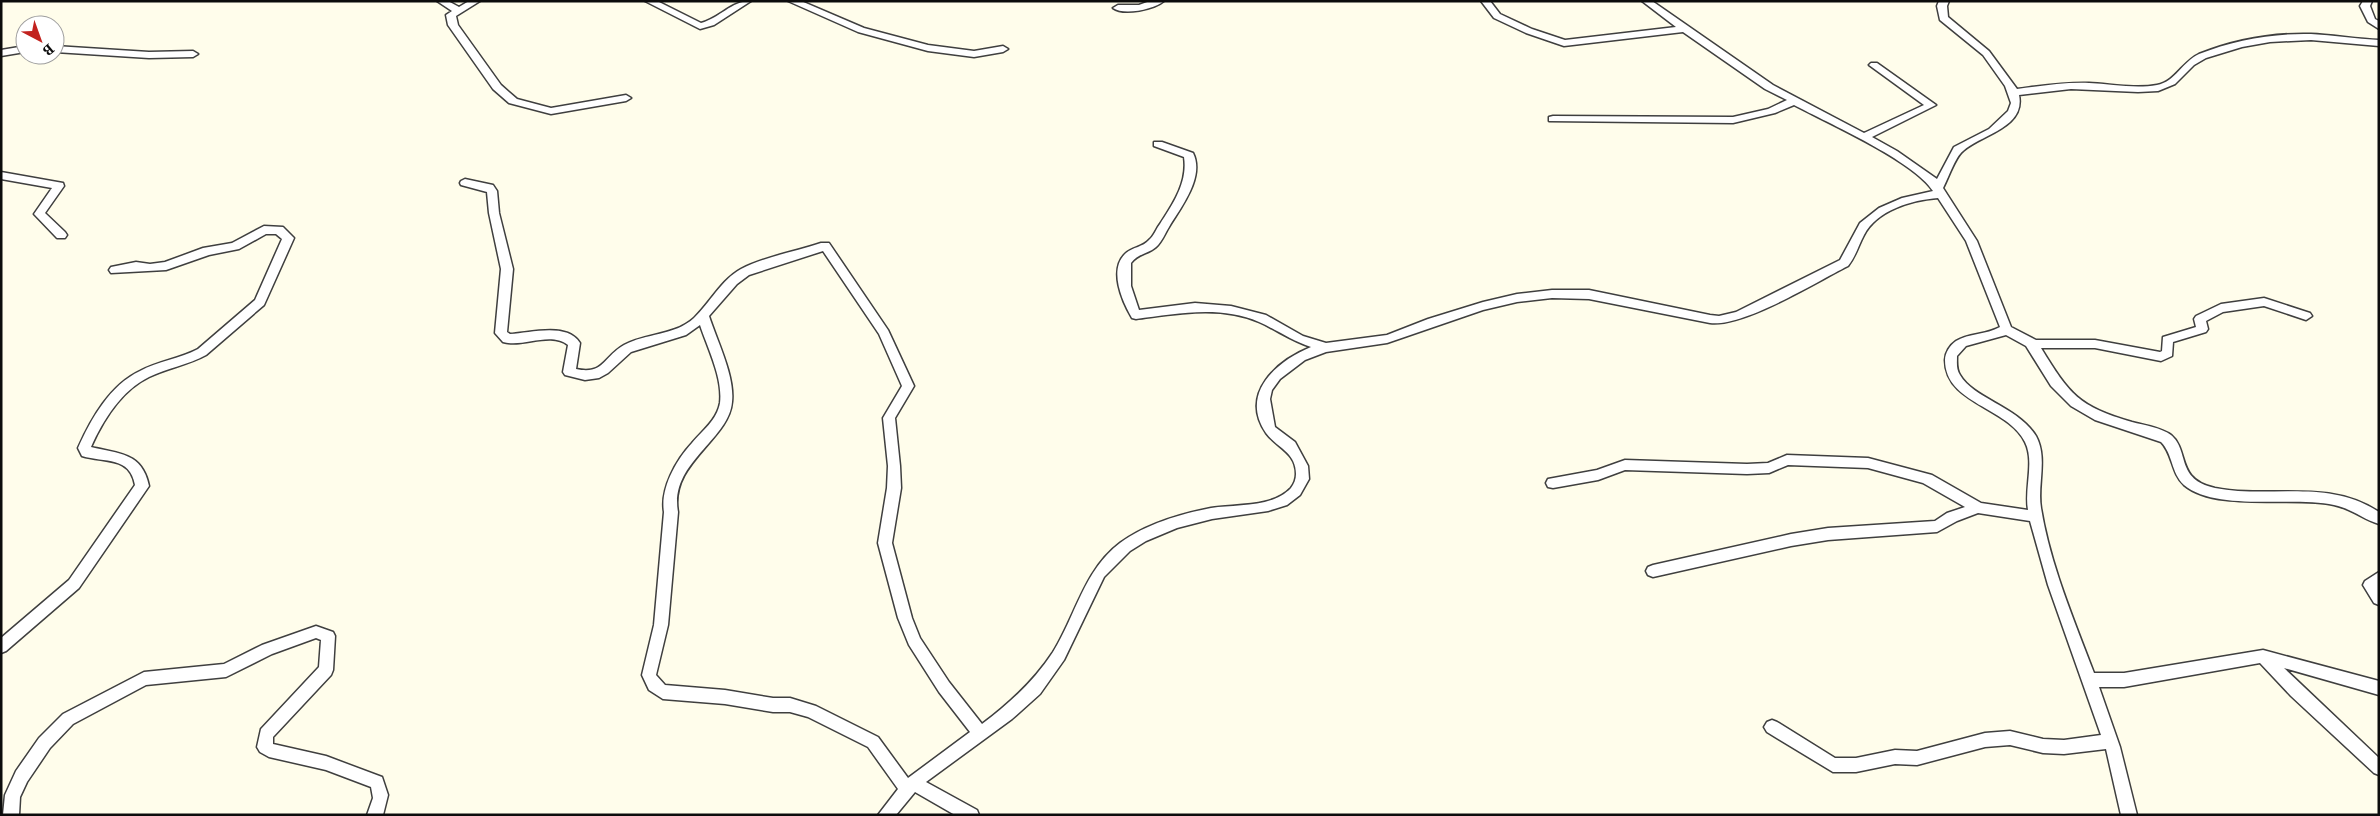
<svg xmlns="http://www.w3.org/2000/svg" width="2380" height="816" font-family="'Noto Serif',serif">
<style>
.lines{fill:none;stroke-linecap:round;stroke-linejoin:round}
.minor-casing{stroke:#3f3f3f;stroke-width:3}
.minor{fill:#fff;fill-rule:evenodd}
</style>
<rect width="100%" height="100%" fill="#fffdeb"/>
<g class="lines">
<defs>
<path id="minor" d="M 437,1 L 448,1 L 459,7 L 469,1 L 480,1 L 456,16 L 458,25 L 501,85 L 517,99 L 551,108 L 626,95 L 631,98 L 626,101 L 551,114 L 509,103 L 493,89 L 448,25 L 446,15 L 452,11 Z
M 645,1 L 657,1 L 701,23 C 720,18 731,1 751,1 L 714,25 L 700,29 Z
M 788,1 L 801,1 L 864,28 L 928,45 L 974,51 L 1003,46 L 1008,49 L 1003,52 L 974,57 L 928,51 L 858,32 Z
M 1150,1 L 1164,1 C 1155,9 1124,16 1113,8 L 1118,5 L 1139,5 Z
M 1481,1 L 1490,1 L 1500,14 L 1532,29 L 1565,40 L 1676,27 L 1642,1 L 1652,1 L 1773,85 L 1864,133 L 1924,105 L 1869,65 L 1871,63 L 1877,63 L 1936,105 L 1872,137 L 1897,151 L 1937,179 L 1954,147 L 1989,129 L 2008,111 L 2011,103 L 2005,86 L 1983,55 L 1940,20 L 1937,6 L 1939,1 L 1949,1 L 1947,6 L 1948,17 L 1989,51 L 2017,89 C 2041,86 2065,82 2089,83 C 2111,84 2135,89 2157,85 C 2175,82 2183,61 2199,54 C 2234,40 2274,33 2311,34 C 2333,35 2356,39 2379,40 L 2379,46 L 2311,40 L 2270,42 L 2242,47 L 2206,58 L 2194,65 L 2175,84 L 2158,91 L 2138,92 L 2071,89 L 2019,95 C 2026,128 1980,135 1963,151 C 1955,157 1948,179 1943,188 L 1977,241 L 2011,327 L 2036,340 L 2095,340 L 2160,352 L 2162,351 L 2163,337 L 2196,327 L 2194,319 L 2196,316 L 2221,304 L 2264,298 L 2310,313 L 2312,316 L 2306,320 L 2264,306 L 2223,312 L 2206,321 L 2208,329 L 2206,332 L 2173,342 L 2172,356 L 2161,361 L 2095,348 L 2041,348 C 2070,395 2078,406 2132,422 C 2144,425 2162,428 2171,435 C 2190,451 2175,479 2215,488 C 2271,499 2327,478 2379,512 L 2379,524 C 2362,519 2353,509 2334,505 C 2293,496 2216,512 2184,485 C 2171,473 2173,454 2161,442 L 2095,420 L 2071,406 L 2051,386 L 2026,346 L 2006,335 L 1966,346 L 1957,356 C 1957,363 1956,369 1960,375 C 1974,399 2017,406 2036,436 C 2048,458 2037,485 2041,508 C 2050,564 2074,620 2094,673 L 2124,673 L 2263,650 L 2379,681 L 2379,695 L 2284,668 L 2379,758 L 2379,775 L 2374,773 L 2291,696 L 2260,663 L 2124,687 L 2099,687 L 2120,747 L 2137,815 L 2121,815 L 2106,749 L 2064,754 L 2043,753 L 2010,745 L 1985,747 L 1917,765 L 1895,764 L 1856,772 L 1833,772 L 1767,732 L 1764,727 L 1767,722 L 1772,720 L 1777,722 L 1835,758 L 1856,758 L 1895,750 L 1917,751 L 1985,733 L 2010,731 L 2043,739 L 2064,740 L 2101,735 L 2048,585 L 2030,521 L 1978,513 L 1957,521 L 1937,532 L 1828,540 L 1791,546 L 1653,577 L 1648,575 L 1646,571 L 1648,567 L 1653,565 L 1791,534 L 1828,528 L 1935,521 L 1947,513 L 1965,507 L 1923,483 L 1868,468 L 1788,465 L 1769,473 L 1747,474 L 1625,470 L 1598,480 L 1553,488 L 1548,487 L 1546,483 L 1548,479 L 1597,470 L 1625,460 L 1747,464 L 1768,463 L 1787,455 L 1868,458 L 1932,475 L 1981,503 L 2028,510 C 2024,488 2035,462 2025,442 C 2008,407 1945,404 1945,360 C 1945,353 1950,345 1956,341 C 1969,333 1986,335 2000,327 L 1966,241 L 1938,198 C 1912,200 1877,210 1864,235 C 1858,246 1856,256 1848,266 C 1816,282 1744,327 1710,323 L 1589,299 L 1552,298 L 1517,302 L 1483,310 L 1387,343 L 1326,352 L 1305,360 L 1280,379 L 1272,390 L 1270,399 L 1275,427 L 1295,442 L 1308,466 L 1309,479 L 1300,495 L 1287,505 L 1268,511 L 1212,519 L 1177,528 L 1146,541 L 1130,551 L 1104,577 L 1064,660 L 1040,694 L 1012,719 L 926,782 L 977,810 L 979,815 L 955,815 L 915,792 L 896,815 L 878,815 L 898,789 L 868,747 L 808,717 L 790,712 L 773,712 L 725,704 L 663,699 L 649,690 L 642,675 L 654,625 L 664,512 C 660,489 676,460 692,443 C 702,431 717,420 720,403 C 723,378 708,349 700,325 L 686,335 L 631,352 L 608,373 L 599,378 L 585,380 L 565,375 L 563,372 L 568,345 C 550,331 523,348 503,342 L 495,333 L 501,269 L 489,213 L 487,192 L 461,185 L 460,183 L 461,181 L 465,179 L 493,185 L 497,191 L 499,213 L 513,269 L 507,332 L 510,334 C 530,333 567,322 580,343 L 576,369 C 604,375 603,357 624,345 C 646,333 674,336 694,318 C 710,303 721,280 741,269 C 766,256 795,252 821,243 L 829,243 L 888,330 L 914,386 L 895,418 L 900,466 L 901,488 L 892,543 L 912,618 L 920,638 L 949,682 L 982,724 C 1010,703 1034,681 1053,652 C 1076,615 1084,570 1120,543 C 1146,524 1180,514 1211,508 C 1236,504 1272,508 1291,488 C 1294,484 1296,479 1296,474 C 1296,452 1277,448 1266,433 C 1239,393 1277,361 1311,347 C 1292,341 1277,330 1259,322 C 1220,305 1176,314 1136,319 L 1132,318 C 1122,301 1108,269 1126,253 C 1133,247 1143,247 1149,240 C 1154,236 1156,229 1160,224 C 1173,204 1188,182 1184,157 L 1154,146 L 1154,142 L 1162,142 L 1193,153 C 1205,177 1181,207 1169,227 C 1165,233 1162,242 1156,247 C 1148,254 1137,254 1131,263 L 1131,286 L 1139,310 L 1195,303 L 1231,306 L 1266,315 L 1303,336 L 1326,343 L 1387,335 L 1428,319 L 1483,302 L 1517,294 L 1552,290 L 1589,290 L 1710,315 L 1719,316 L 1736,312 L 1840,260 L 1860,223 L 1879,208 L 1902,198 L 1933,191 C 1914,161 1828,123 1794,105 L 1775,113 L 1733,123 L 1549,121 L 1549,117 L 1553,116 L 1733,117 L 1768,109 L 1787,100 L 1765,89 L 1683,32 L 1564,46 L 1526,33 L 1494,18 ZM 823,251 L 879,334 L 902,386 L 883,418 L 888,466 L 887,488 L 878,543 L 898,618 L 909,645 L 939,692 L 970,732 L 908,778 L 878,737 L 816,706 L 790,698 L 773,698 L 725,690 L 665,685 L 656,675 L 668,625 L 678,512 C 669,463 729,440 732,402 C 735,376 717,341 709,316 L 737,284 L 749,275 Z
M 2363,1 L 2372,1 L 2370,6 L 2375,19 L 2379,21 L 2379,29 L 2368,22 L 2360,6 Z
M 25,46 L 25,52 L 1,56 L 1,50 Z
M 55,46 L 149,52 L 193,51 L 198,54 L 193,57 L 149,58 L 55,52 Z
M 1,172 L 63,183 L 64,186 L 45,213 L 65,232 L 67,235 L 65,238 L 57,238 L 34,214 L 52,188 L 1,179 Z
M 264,226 L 283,227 L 294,238 L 264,305 L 206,355 C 188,365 167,368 149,377 C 122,390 103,420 91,447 C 119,454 142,452 149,486 L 79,588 L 6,651 L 1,653 L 1,638 L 69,580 L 135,485 C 130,456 105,463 82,456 L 78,448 C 91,419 110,385 140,371 C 158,361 179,359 198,349 L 255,300 L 282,239 L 276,234 L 266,234 L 239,249 L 209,255 L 166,270 L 111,273 L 109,270 L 111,267 L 136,262 L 150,264 L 165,262 L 203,248 L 232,243 Z
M 2379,572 L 2379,605 L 2374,603 L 2363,585 L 2365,581 Z
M 316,626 L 333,632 L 335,636 L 333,670 L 331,675 L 273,737 L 273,744 L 326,756 L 382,777 L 388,795 L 383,815 L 367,815 L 373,798 L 371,787 L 326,770 L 269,757 L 260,752 L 257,747 L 261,729 L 319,667 L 321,640 L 316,638 L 272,654 L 226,677 L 146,685 L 73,724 L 50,748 L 27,782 L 20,797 L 19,815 L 3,815 L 5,795 L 16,771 L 39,738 L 63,714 L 144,672 L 224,664 L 262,645 Z"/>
</defs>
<!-- minor casing -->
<use href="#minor" class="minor-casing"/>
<!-- minor -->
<use href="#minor" class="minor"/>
</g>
<!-- border -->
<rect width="2380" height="816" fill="none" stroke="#0c0c0c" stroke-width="5"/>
<!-- north arrow -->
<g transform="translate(40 40) rotate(139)"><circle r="24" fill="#ffffff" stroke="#9e9e9e"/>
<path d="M0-4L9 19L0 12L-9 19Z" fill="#c2221e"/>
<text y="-8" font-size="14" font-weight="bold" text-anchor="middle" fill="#0c0c0c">B</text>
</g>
</svg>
